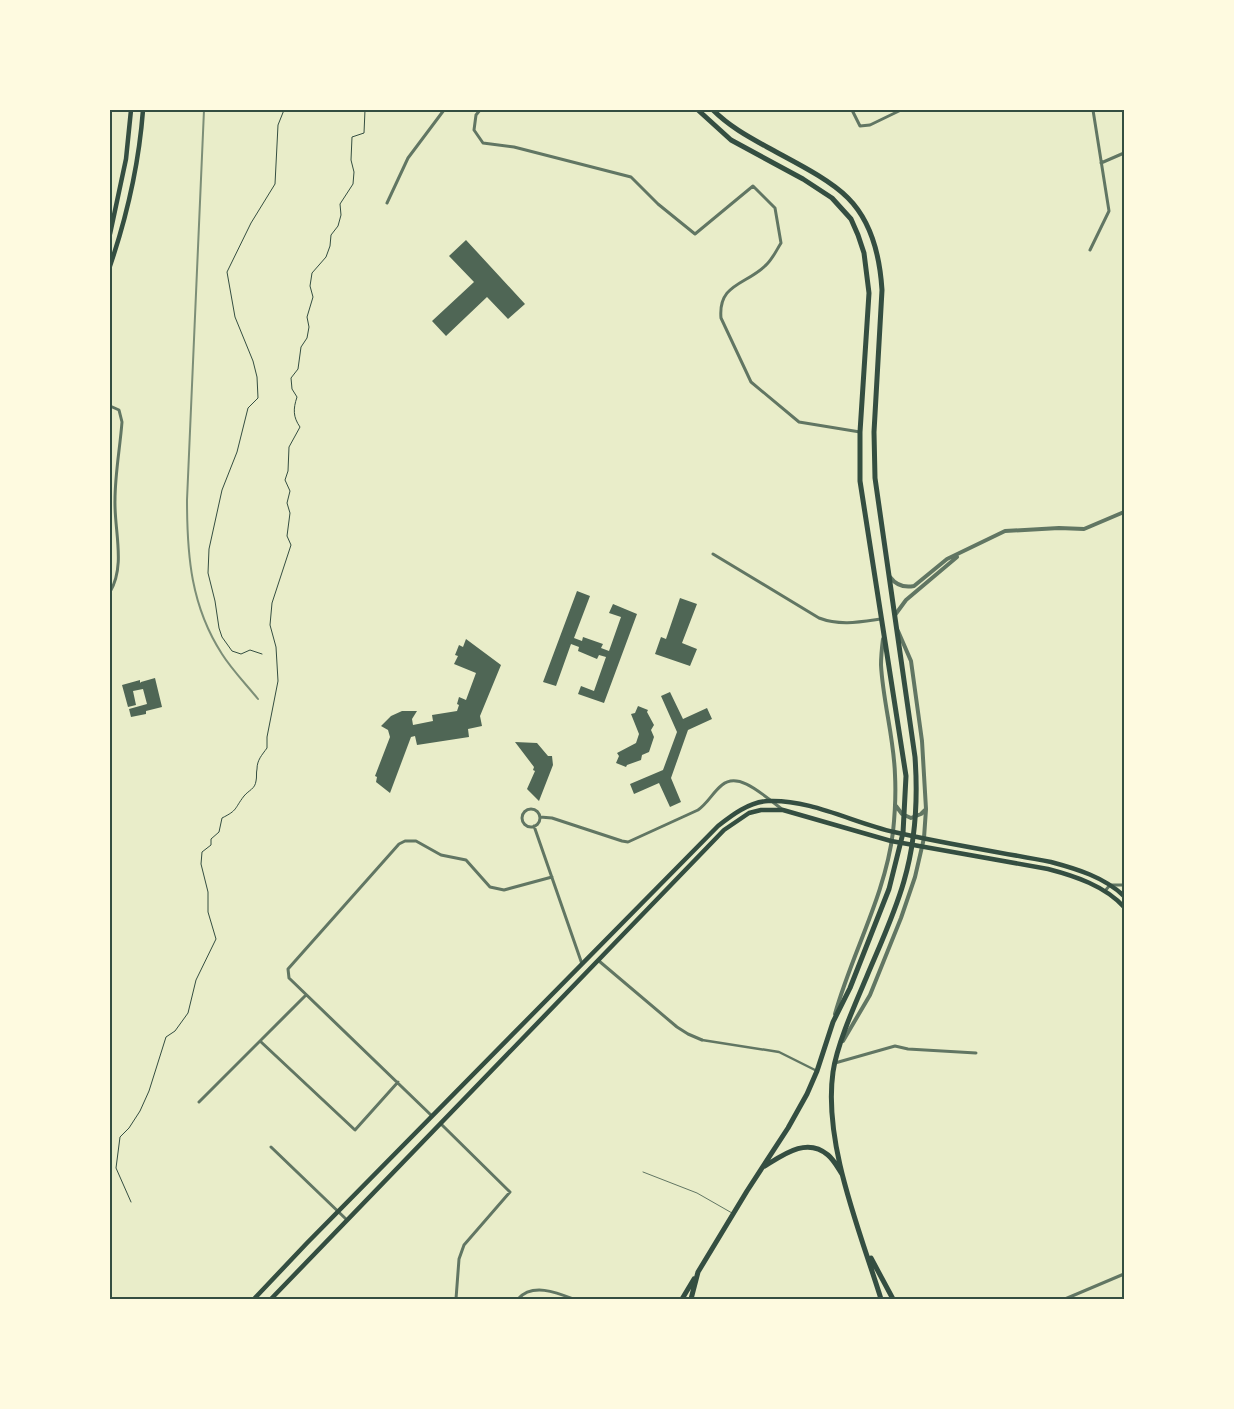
<svg xmlns="http://www.w3.org/2000/svg" width="1234" height="1409" font-family="'DM Sans',sans-serif">
<style>
.building{fill:#4f6655}
.lines{fill:none;stroke-linecap:round;stroke-linejoin:round}
.path{stroke:#344e41;stroke-width:1}
.service{stroke:#617663;stroke-width:1}
.pedestrian{stroke:#617663;stroke-width:2.5}
.minor{stroke:#617663;stroke-width:3}
.tertiary{stroke:#617663;stroke-width:4}
.secondary{stroke:#344e41;stroke-width:4.5}
.primary{stroke:#344e41;stroke-width:5}
.rail{stroke:#7c8e77;stroke-width:2}
.neatline{fill:none;stroke:#344e41;stroke-width:2}
</style>
<rect width="100%" height="100%" fill="#e9edc9"/>
<!-- building -->
<path class="building" d="M 466,240 L 525,304 L 508,319 L 487,297 L 446,336 L 432,321 L 474,282 L 449,256 Z
M 577,591 L 590,596 L 574,638 L 582,641 L 583,637 L 603,644 L 601,648 L 609,651 L 621,617 L 609,613 L 613,604 L 637,614 L 604,703 L 578,694 L 581,686 L 594,691 L 606,657 L 599,655 L 597,659 L 578,651 L 579,647 L 571,644 L 556,686 L 543,682 Z
M 680,598 L 697,604 L 682,643 L 697,649 L 690,666 L 655,654 L 661,637 L 666,639 Z
M 466,639 L 501,665 L 480,716 L 482,726 L 468,729 L 469,737 L 417,745 L 415,736 L 411,737 L 390,793 L 376,782 L 377,777 L 375,776 L 390,737 L 388,730 L 381,726 L 391,716 L 402,711 L 417,711 L 412,719 L 413,725 L 433,721 L 432,715 L 457,711 L 459,705 L 457,704 L 459,697 L 466,700 L 476,673 L 454,664 L 458,656 L 455,655 L 459,645 L 463,647 Z
M 155,678 L 162,707 L 146,711 L 146,714 L 131,717 L 129,709 L 147,704 L 143,689 L 133,691 L 136,705 L 128,707 L 122,685 L 140,680 L 140,683 L 141,682 Z
M 670,692 L 683,719 L 707,708 L 712,719 L 688,730 L 671,778 L 681,802 L 670,807 L 659,783 L 634,794 L 630,784 L 663,770 L 677,732 L 661,696 Z
M 638,706 L 648,710 L 647,712 L 654,725 L 651,730 L 654,737 L 649,752 L 642,755 L 641,760 L 627,765 L 626,767 L 616,763 L 619,756 L 617,753 L 636,743 L 639,734 L 631,714 L 635,713 Z
M 515,742 L 537,743 L 548,756 L 552,756 L 553,765 L 539,801 L 527,789 L 535,771 L 533,770 L 534,767 Z"/>
<g class="lines">
<!-- path -->
<path class="path" d="M 262,654 L 250,650 L 241,654 L 232,651 L 222,637 L 219,628 L 215,601 L 208,573 L 209,549 L 222,490 L 237,452 L 248,408 L 258,398 L 257,377 L 253,361 L 235,317 L 227,272 L 251,223 L 275,184 L 278,125 L 284,110
M 131,1202 L 116,1168 L 120,1137 L 129,1128 L 140,1111 L 149,1091 L 166,1037 L 175,1031 L 188,1013 L 196,980 L 216,939 L 208,912 L 208,892 L 201,864 L 202,852 L 211,845 L 211,839 L 219,832 L 222,818 C 238,810 234,809 244,796 C 249,790 255,789 256,781 C 257,777 256,773 257,769 C 257,760 262,755 267,748 L 267,737 L 278,681 L 276,647 L 270,625 L 272,603 L 291,545 L 287,536 L 290,513 L 287,503 L 290,491 L 285,480 L 288,471 L 289,447 L 300,427 C 293,417 293,409 297,397 L 292,389 L 291,378 L 298,369 L 301,347 L 307,338 L 309,327 L 307,317 L 313,297 L 310,286 L 312,273 L 326,257 L 330,246 L 331,235 L 338,226 L 341,215 L 340,204 L 353,184 L 354,172 L 351,160 L 352,137 L 364,133 L 365,110"/>
<!-- service -->
<path class="service" d="M 643,1172 L 697,1193 L 732,1213"/>
<!-- pedestrian -->
<path class="pedestrian" d="M 702,1040 L 779,1052 L 817,1071"/>
<!-- minor -->
<path class="minor" d="M 480,110 L 476,115 L 474,130 L 483,143 L 514,147 L 631,177 L 658,204 L 695,234 L 753,186 L 775,208 L 781,243 C 776,251 772,260 765,266 C 745,285 718,284 721,318 L 751,382 L 799,422 L 860,432
M 852,110 L 860,126 L 870,125 L 901,110
M 1101,163 L 1124,153
M 387,203 L 408,158 L 444,110
M 1090,250 L 1109,211 L 1093,110
M 110,406 L 119,410 L 122,422 C 120,448 115,474 115,500 C 114,530 126,565 110,592
M 713,554 L 819,618 C 840,626 860,622 881,619
M522 818a9 9 0 1 1 18 0a9 9 0 1 1-18 0Z
M 540,817 L 552,818 L 622,841 L 628,842 L 698,810 C 708,803 713,792 722,785 C 740,770 767,799 782,809
M 534,826 L 582,964
M 1105,891 L 1110,885 L 1124,885
M 599,961 L 677,1027 L 688,1034 L 702,1040
M 260,1041 L 355,1130 L 398,1082
M 835,1063 L 895,1046 L 908,1049 L 976,1053
M 199,1102 L 306,995
M 432,1116 L 289,978 L 288,969 L 399,844 L 405,841 L 416,841 L 441,855 L 466,860 L 490,887 L 504,890 L 552,877
M 441,1124 L 510,1192 L 464,1245 L 459,1259 L 456,1299
M 271,1147 L 347,1220
M 518,1299 C 532,1283 556,1292 573,1299
M 640,1299 L 658,1299
M 1065,1299 L 1124,1274"/>
<!-- tertiary -->
<path class="tertiary" d="M 890,577 C 896,585 904,588 914,586 L 947,559 L 1005,531 L 1059,528 L 1084,529 L 1124,512
M 895,615 L 906,600 L 957,557
M 896,806 L 902,814 L 911,818 L 921,814 L 925,810
M 835,1014 C 852,953 885,896 893,832 C 895,813 896,794 895,775 C 894,738 883,702 881,665 C 881,657 882,647 883,639
M 843,1041 L 870,995 L 901,918 L 915,877 L 924,838 L 926,809 L 922,741 L 911,661 L 898,631"/>
<!-- secondary -->
<path class="secondary" d="M 110,234 L 126,159 L 131,110
M 110,266 C 127,216 139,163 143,110
M 254,1299 L 307,1243 L 718,826 C 732,815 749,802 768,801 C 810,799 854,823 894,832 C 946,844 999,852 1051,862 C 1077,869 1104,877 1124,896
M 271,1299 L 724,830 L 749,813 L 761,810 L 783,810 L 891,841 L 1048,869 C 1075,876 1105,886 1124,907"/>
<!-- primary -->
<path class="primary" d="M 713,110 C 729,126 747,136 767,147 C 792,161 828,178 848,198 C 872,222 880,258 882,290 L 874,432 L 875,478 L 915,757 C 918,799 916,840 904,881 C 895,913 880,945 867,976 C 856,1002 837,1044 833,1072 C 823,1143 860,1231 881,1299
M 765,1166 C 784,1154 807,1137 828,1155 C 834,1160 838,1168 842,1174
M 871,1258 L 893,1299
M 682,1299 L 694,1279
M 691,1299 L 698,1272 L 747,1191 L 788,1128 L 807,1094 L 817,1071 L 833,1022 L 850,988 L 889,889 L 903,833 L 906,776 L 860,481 L 860,432 L 869,293 L 864,253 L 858,235 L 851,219 L 832,198 L 803,179 L 731,140 L 698,110"/>
<!-- rail -->
<path class="rail" d="M 204,110 L 187,500 C 187,556 191,606 222,654 C 232,670 246,684 258,699"/>
</g>
<!-- border -->
<rect width="1234" height="1409" fill="none" stroke="#fefae0" stroke-width="222"/>
<rect x="111" y="111" width="1012" height="1187" class="neatline"/>
</svg>
